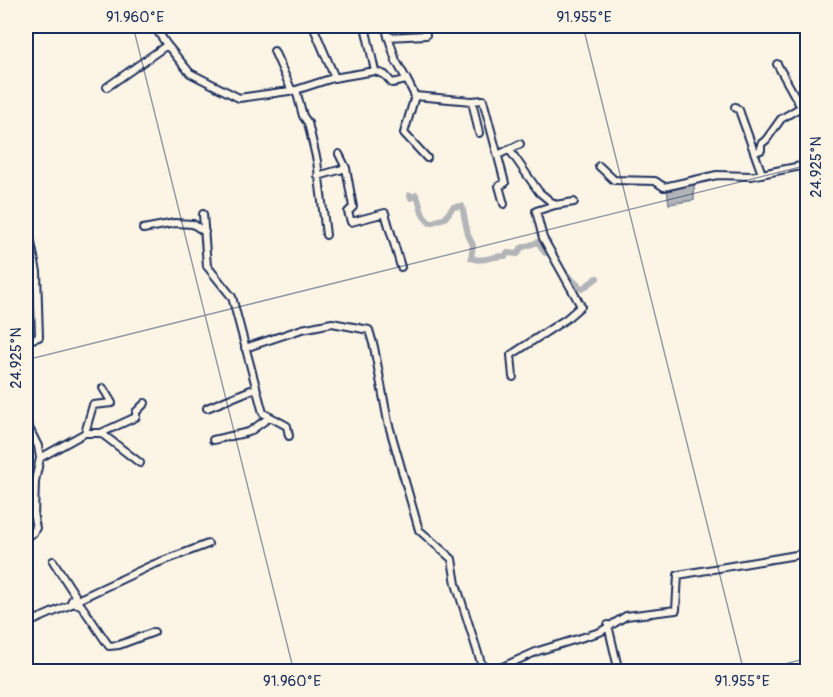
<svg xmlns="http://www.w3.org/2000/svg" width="833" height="697" font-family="Pangolin,sans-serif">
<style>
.water{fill:#b2b4b8;stroke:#767f94;stroke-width:1.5}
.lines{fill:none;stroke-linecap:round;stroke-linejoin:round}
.canal{stroke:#b2b4b8;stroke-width:6}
.street-casing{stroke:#1b2f5e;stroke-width:10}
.street{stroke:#fcf5e5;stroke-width:6}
.ticks{fill:none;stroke:#1b2f5e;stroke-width:1.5;stroke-opacity:0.45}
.neatline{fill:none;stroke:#1b2f5e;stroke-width:2}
.ticks-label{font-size:15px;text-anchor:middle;fill:#1b2f5e}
</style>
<rect width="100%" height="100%" fill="#fcf5e5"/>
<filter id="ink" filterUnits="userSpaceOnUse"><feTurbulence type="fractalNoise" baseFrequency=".0167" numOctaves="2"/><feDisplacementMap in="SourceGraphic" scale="12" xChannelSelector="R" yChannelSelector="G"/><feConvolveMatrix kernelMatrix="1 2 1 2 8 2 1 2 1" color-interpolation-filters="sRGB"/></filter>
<g filter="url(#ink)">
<!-- water -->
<path class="water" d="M 694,184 L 694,200 L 669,204 L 667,188 Z"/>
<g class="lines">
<!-- canal -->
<path class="canal" d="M 410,195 L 411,198 L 416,195 C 423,207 418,213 430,223 L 445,218 L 453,207 L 462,206 L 468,235 L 473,245 L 471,258 C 483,263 493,255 505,256 L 507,253 L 518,254 L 521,248 L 538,242 L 545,253 L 548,253 L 552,257
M 564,272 L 582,289 L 597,278"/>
<defs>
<path id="street" d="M 154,26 L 167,45
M 313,26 L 335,78
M 365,26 L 375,71
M 388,37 L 426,35 L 424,26
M 274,51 L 292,91
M 407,80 L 415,96 L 472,101 L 479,133
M 107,87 L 167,45 L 190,73 L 239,98 L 296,90 L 333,78 L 375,71 L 385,75 L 392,83 L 407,80 L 396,61 L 385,26
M 296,90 L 303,116 L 308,123 L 317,161 L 326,235
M 415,96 L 404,133 L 427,158
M 472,101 L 483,100 L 505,183 L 499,186 L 504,204
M 735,107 L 739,110 L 762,174
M 509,149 L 539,192 L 555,205 L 574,202
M 755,152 L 761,150 L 761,144 L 766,140 L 781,119 L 801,107 L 777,64
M 339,154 L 346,168
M 498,155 L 520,144
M 599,166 L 614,180 L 655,181 L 664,187 L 717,175 L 751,176 L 801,166 L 808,163
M 318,176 L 346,168 L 353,207 L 348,212 L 351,222 L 385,213 L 401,267
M 203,214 L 207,266 L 232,297 L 263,413 L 287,426 L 289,436
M 26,218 L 37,272 L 39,337 L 26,341
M 143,229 L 175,223 L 193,224 L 205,232
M 245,348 L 302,329 L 332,323 L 369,330 L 374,347 L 388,422 L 419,530 L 452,559 L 456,584 L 483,669 L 487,672
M 513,377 L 511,355 L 566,319 L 581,306 L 543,238 L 536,211 L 555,205
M 103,388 L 112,403 L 93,405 L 85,433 L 101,433 L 136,417 L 136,412 L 145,403
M 207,408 L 256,388
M 26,422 L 38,446 L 40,458 L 35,481 L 34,518 L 36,528 L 33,533 L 26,537
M 101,433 L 140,463
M 213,440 L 249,432 L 270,417
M 40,458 L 85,433
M 53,561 L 75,595 L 71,602
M 73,602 L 152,565 L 208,544
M 26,624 L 74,603 L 81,605 L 109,646 L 119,645 L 154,632
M 608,625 L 619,672
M 491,672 L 538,651 L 600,632 L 626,616 L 676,610 L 678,575 L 802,554 L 808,557"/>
</defs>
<!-- street casing -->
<use href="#street" class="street-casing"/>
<!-- street -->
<use href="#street" class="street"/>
</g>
</g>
<!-- ticks -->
<path class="ticks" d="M 133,26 L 294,672M 583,26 L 744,672M 26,360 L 808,165M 753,672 L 808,658"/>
<!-- margin -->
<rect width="833" height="697" fill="none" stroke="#fcf5e5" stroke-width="66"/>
<rect x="33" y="33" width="767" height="631" class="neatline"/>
<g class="ticks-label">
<text x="135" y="22">91.960°E</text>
<text x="584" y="22">91.955°E</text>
<text transform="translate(816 167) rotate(-90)" y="5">24.925°N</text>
<text transform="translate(16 358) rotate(-90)" y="5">24.925°N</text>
<text x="292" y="686">91.960°E</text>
<text x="742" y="686">91.955°E</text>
</g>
</svg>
